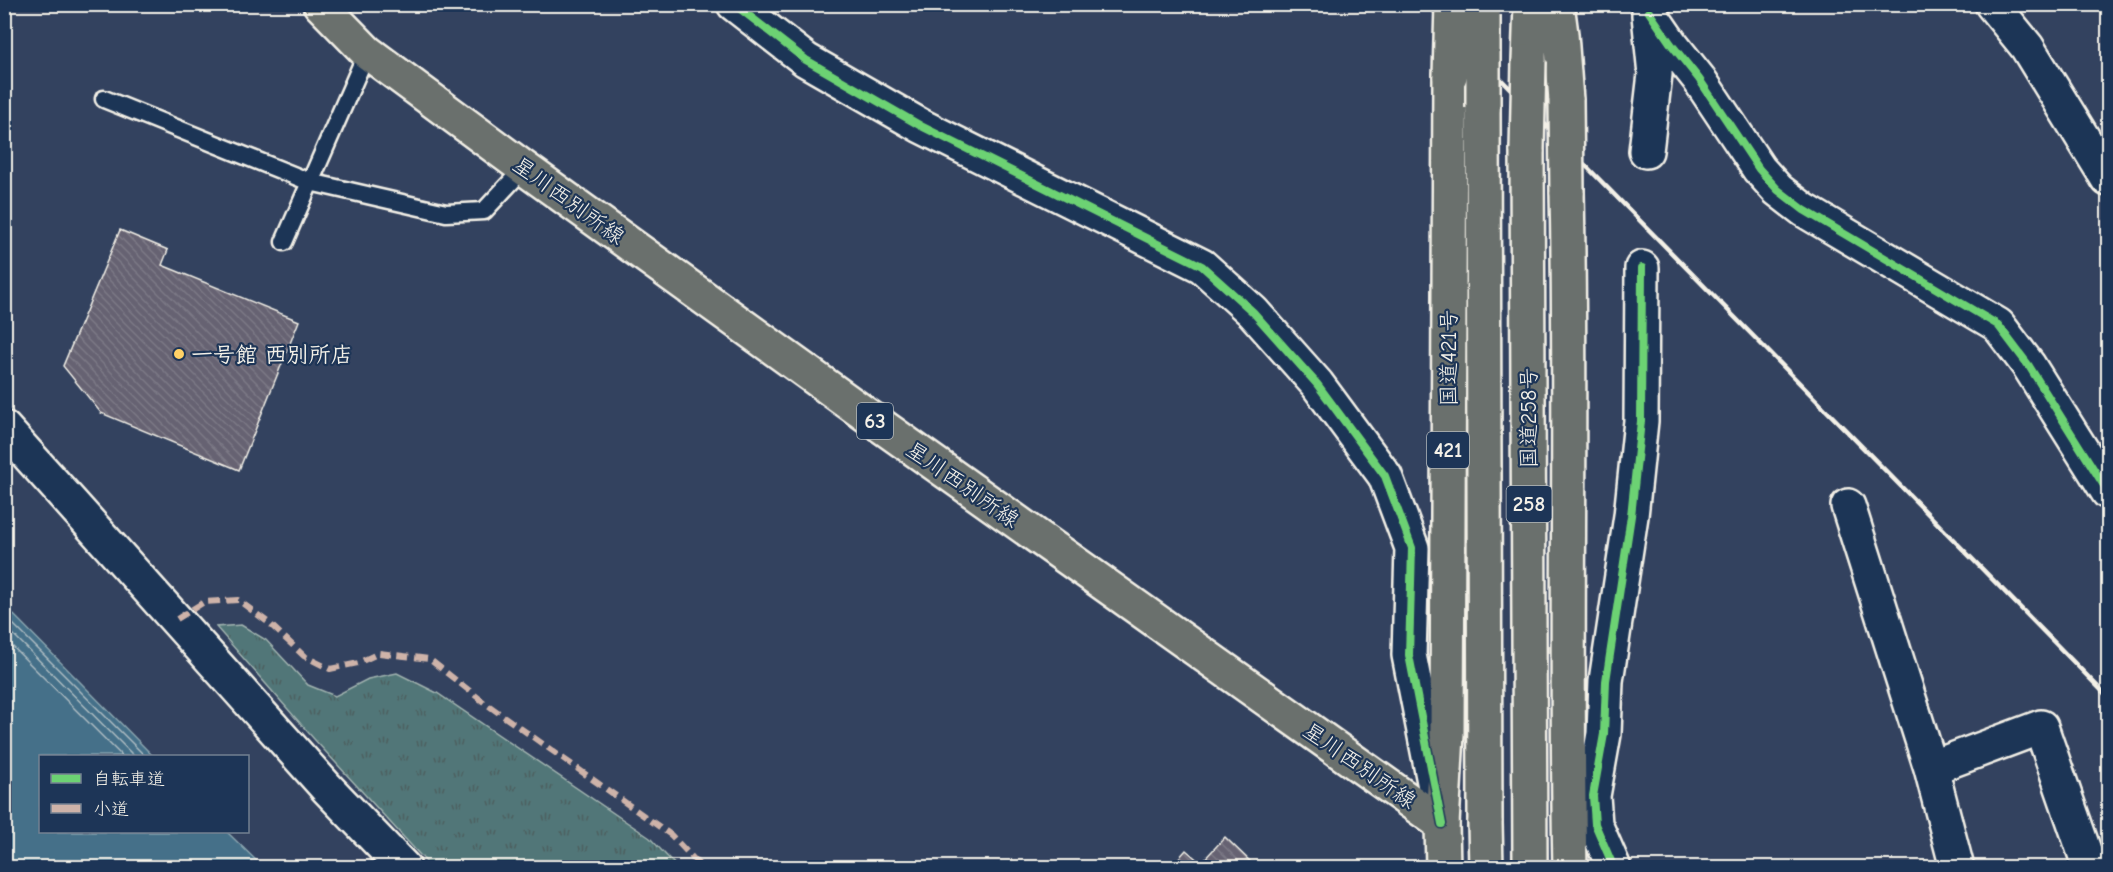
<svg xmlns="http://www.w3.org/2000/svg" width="2113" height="872" font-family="'Comic Neue','Klee One',sans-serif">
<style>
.park{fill:url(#park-tufts);stroke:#a2b4b0;stroke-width:1.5}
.water{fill:#447089;stroke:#8aa4af;stroke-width:1.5}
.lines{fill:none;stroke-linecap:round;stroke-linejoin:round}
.shore{stroke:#aebdc2;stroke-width:1.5}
.building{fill:url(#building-back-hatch);stroke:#f4f1e8;stroke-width:1.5}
.lane-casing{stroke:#f4f1e8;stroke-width:21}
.street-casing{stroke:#f4f1e8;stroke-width:38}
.primary-casing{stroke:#f4f1e8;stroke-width:38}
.highway-casing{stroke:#f4f1e8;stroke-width:38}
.lane{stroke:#1d3557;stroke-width:16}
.street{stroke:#1d3557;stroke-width:33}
.primary{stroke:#6b706d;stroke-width:33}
.highway{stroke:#6b706d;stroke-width:33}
.rail{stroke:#f4f1e8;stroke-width:4.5}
.highway-bridge-casing{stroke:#f4f1e8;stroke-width:38;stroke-linecap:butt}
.highway-bridge{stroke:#6b706d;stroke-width:33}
.quiet{stroke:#ceb3a9;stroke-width:6;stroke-dasharray:12 6;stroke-linecap:butt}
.cycleway-casing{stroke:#1d3557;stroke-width:11}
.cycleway{stroke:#6cd273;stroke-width:8}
.poi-dot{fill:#ffd166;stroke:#1d3557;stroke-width:2}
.labels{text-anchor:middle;stroke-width:4.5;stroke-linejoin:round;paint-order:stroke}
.shield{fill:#1d3557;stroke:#b4b9bc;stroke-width:1.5}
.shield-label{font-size:21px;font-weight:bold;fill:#f4f1e8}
.street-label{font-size:22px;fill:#f4f1e8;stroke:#1d3557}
.poi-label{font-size:22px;font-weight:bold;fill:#f4f1e8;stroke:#1d3557;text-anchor:start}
</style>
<defs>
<pattern id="park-tufts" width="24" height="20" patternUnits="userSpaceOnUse" patternTransform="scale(1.5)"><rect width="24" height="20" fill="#517678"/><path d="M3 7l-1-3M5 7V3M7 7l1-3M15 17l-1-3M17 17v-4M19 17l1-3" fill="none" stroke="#4d5f5f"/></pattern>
<pattern id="building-back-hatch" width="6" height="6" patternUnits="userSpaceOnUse" patternTransform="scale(1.5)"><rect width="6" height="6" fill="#666272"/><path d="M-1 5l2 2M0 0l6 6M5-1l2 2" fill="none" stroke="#7c7986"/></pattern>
</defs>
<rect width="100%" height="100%" fill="#33425f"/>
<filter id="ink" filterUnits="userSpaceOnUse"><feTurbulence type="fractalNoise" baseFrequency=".0167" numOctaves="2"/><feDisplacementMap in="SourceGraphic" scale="12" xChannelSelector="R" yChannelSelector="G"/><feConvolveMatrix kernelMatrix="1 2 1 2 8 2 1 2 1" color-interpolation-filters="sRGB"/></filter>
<g filter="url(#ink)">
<!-- park -->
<path class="park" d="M 241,625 L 266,640 L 308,685 L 335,696 L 368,679 L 397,673 L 437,693 L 650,838 L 677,867 L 431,867 L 314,739 L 216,627 Z"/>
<!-- water -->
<path class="water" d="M 5,606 L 153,756 L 40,756 L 40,832 L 227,832 L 263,867 L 5,867 Z"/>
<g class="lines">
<!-- shore -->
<path class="shore" d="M 4,615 L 145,756
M 4,625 L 134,756
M 4,638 L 122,756"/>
</g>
<!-- building -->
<path class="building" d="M 120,230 L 168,250 L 162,265 L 299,321 L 239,470 L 101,413 L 63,366 Z
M 1225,837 L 1257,868 L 1170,868 L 1186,850 L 1201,863 Z"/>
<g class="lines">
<defs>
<path id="lane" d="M 104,99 L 310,182 L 446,213 L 484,211 L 524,168
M 284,242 L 367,52"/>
<path id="street" d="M 734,4 L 806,60 L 921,126 L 1202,266 L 1253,312 L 1317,384 L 1385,476 L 1412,548 L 1409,655 L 1438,802
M 1992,4 L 2027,47 L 2108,179
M 1649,12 L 1671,44 L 1699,79 L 1759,169 L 1778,190 L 1804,210 L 1998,325 L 2029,366 L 2108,492
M 1646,151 L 1655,74 L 1649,15
M 4,428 L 327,788 L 404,868
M 1848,506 L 1931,768 L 1957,868
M 1931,768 L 2041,727 L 2090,868
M 1614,868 L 1595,824 L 1593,796 L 1604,734 L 1606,681 L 1631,516 L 1641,421 L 1642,268"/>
<path id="primary" d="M 320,4 L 367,52 L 524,168 L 879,424 L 1442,824"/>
<path id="highway" d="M 1557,4 L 1561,34 L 1566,100
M 1529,61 L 1531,4
M 1483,108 L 1485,823
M 1527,150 L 1530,868
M 1567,192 C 1572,417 1565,642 1570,868
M 1443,868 L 1442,824 L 1447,734 L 1450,76"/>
</defs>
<!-- lane casing -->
<use href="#lane" class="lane-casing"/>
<!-- street casing -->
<use href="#street" class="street-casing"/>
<!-- primary casing -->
<use href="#primary" class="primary-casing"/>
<!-- highway casing -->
<use href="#highway" class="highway-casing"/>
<!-- lane -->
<use href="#lane" class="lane"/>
<!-- street -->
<use href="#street" class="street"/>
<!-- primary -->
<use href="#primary" class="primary"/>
<!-- highway -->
<use href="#highway" class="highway"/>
<!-- rail -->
<path class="rail" d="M 1427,4 L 2108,697"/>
<defs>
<path id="highway-bridge" d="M 1483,15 L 1483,108
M 1450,76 L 1452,4
M 1566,100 L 1567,192
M 1527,150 L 1529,61
M 1485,823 L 1486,868"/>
</defs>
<!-- highway-bridge casing -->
<use href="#highway-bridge" class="highway-bridge-casing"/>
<!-- highway-bridge -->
<use href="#highway-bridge" class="highway-bridge"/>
<!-- quiet -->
<path class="quiet" d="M 177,619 L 204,602 L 238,600 L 269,623 L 304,656 L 330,669 L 358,663 L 379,653 L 429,659 L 485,703 L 671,835 L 702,868"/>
<defs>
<path id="cycleway" d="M 734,4 L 806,60 L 921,126 L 1202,266 L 1253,312 L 1317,384 L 1385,476 L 1412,548 L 1409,655 L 1442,824
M 1649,12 L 1671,44 L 1699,79 L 1759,169 L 1778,190 L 1804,210 L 1998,325 L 2029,366 L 2108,492
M 1614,868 L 1595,824 L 1593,796 L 1604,734 L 1606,681 L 1631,516 L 1641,421 L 1642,268"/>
</defs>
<!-- cycleway casing -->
<use href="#cycleway" class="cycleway-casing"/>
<!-- cycleway -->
<use href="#cycleway" class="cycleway"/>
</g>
</g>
<!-- markers -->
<circle class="poi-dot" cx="179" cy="354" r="6"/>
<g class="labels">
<!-- shield labels -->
<g class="shield">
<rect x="857" y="403" width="36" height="36" rx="4.5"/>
<rect x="1427" y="432" width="42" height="36" rx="4.5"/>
<rect x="1506.5" y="486" width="45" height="36" rx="4.5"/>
</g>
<g class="shield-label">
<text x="875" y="428">63</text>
<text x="1448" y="457">421</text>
<text x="1529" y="511">258</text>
</g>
<!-- street labels -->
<g class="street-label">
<text transform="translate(569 200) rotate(36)" y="8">星川西別所線</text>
<text transform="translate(1448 358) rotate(-90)" y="8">国道421号</text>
<text transform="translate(1528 418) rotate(-90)" y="8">国道258号</text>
<text transform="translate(963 484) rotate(35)" y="8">星川西別所線</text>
<text transform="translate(1360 765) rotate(35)" y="8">星川西別所線</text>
</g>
<!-- poi labels -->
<g class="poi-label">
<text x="191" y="362">一号館 西別所店</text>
</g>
</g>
<!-- margin -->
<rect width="2113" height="872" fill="none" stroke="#1d3557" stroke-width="24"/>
<rect x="12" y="12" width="2089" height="848" fill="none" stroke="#f4f1e8" stroke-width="2" filter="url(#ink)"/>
<!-- legend -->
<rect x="39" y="755" width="210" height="78" fill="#1d3557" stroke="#738091" stroke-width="1.5"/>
<rect x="51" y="774" width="30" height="9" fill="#6cd273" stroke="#738091" stroke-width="1.5"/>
<text x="93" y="785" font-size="18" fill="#f4f1e8">自転車道</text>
<rect x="51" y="804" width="30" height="9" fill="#ceb3a9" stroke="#738091" stroke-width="1.5"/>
<text x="93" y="815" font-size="18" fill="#f4f1e8">小道</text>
</svg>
